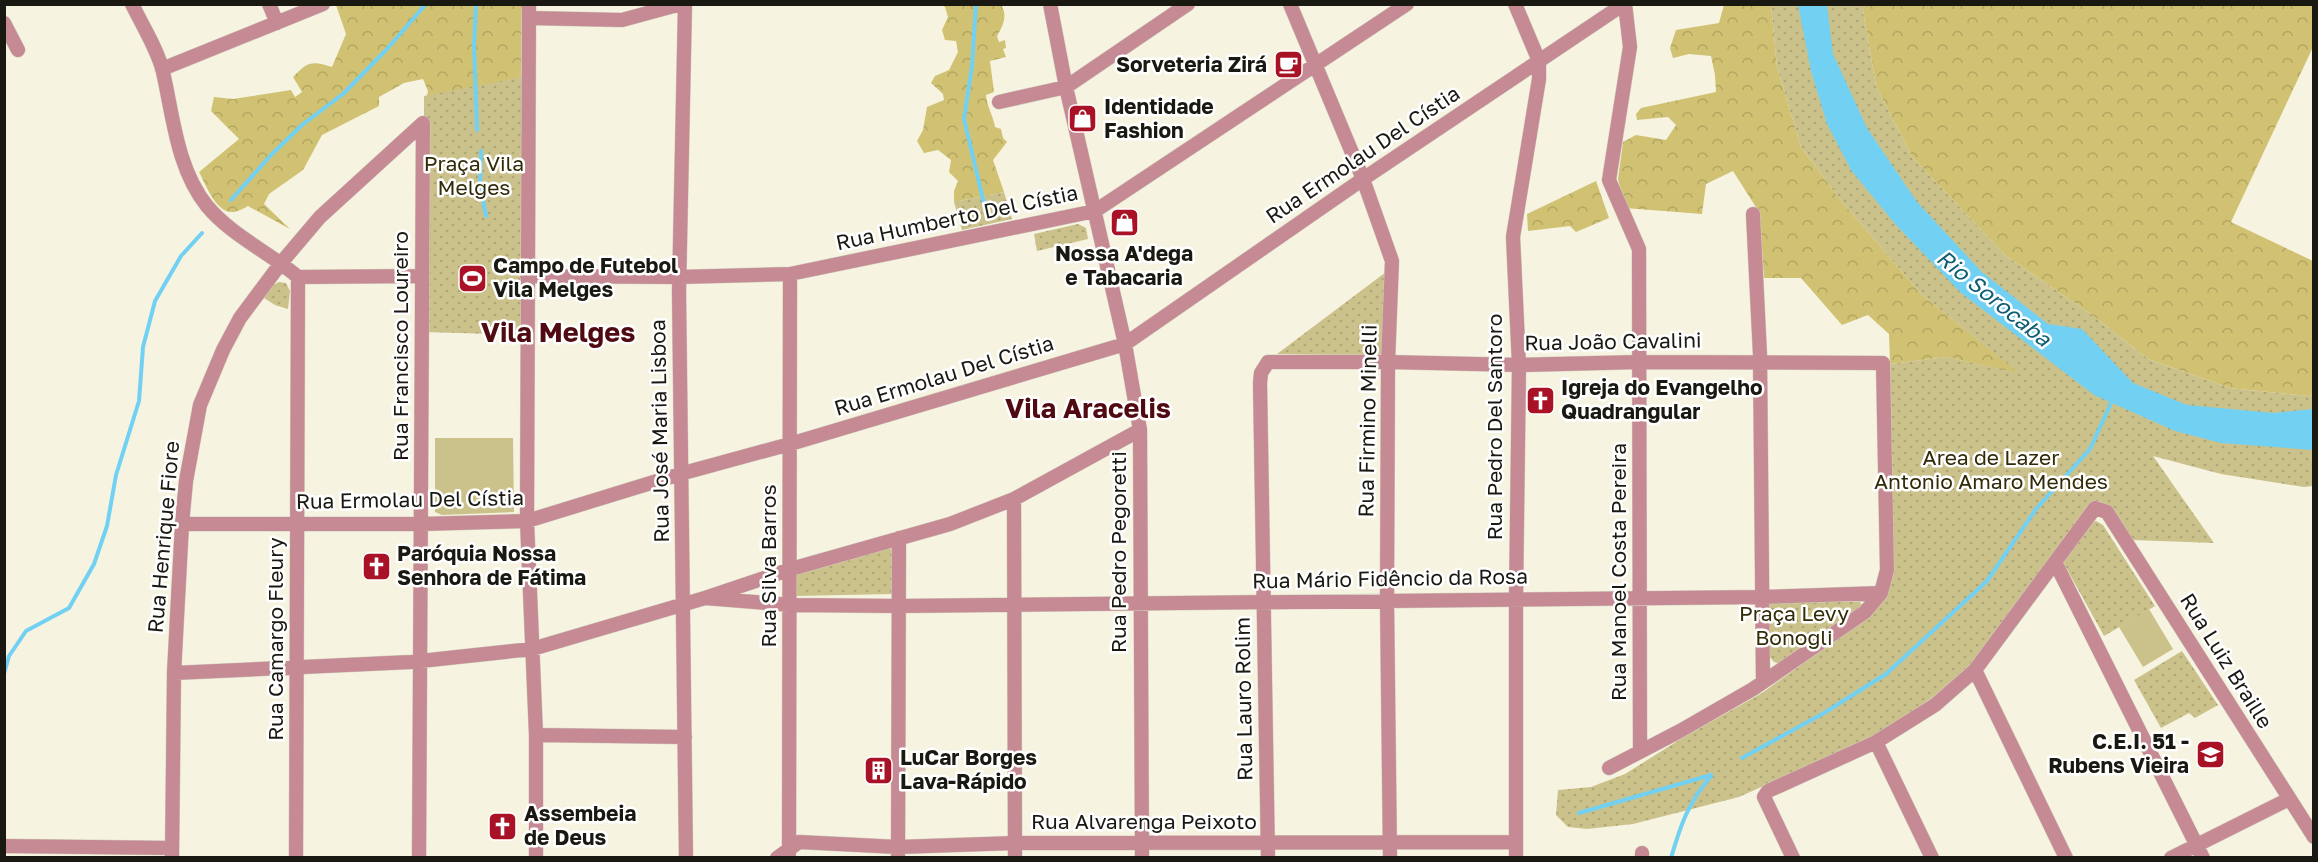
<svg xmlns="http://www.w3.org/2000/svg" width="2318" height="862" font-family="'Golos Text',sans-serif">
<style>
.grass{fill:#cbc28b}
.forest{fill:url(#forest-crowns)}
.park{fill:url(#park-dots)}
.water{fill:#72d1f3}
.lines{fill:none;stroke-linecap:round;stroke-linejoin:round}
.stream{stroke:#72d1f3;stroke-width:4}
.minor-casing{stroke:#d3d0c0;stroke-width:15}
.minor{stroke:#c58a93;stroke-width:14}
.labels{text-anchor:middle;stroke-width:5;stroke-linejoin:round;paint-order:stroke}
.poi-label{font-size:21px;font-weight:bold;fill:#191811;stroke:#fff;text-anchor:start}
.street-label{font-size:21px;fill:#191811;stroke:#fff}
.park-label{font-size:21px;fill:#312b07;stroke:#fff}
.water-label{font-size:22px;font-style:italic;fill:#0e5d74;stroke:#fff}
.district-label{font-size:27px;font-weight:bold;fill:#500a11;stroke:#fff}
</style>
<defs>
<pattern id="forest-crowns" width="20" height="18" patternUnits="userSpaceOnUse" patternTransform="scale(1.5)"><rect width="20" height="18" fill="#d0c272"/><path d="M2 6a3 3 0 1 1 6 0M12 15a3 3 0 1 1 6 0" fill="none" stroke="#b2a662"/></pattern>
<pattern id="park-dots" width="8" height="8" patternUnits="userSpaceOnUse" patternTransform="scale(1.5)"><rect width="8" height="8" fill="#cbc28b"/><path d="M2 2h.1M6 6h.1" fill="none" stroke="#aea677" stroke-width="1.8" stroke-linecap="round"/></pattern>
</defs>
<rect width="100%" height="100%" fill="#f6f3e1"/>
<!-- grass -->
<path class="grass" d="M 435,438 L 513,438 L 514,512 L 442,515 L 435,512 Z
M 2149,609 L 2173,649 L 2143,667 L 2119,627 Z"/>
<!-- forest -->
<path class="forest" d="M 1865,4 L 2313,5 L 2313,47 L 2231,222 L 2313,261 L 2313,395 L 2308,396 L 2230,388 L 2148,359 L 2092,315 L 2006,256 L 1912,157 L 1876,86 L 1863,11 Z
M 336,5 L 522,5 L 521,77 L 424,108 L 428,91 L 423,79 L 404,83 L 379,97 L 379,106 L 322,135 L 303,170 L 269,194 L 264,204 L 290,229 L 248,206 C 244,208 239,211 234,212 C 216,214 206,185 199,172 L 239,139 L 211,111 L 214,97 L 233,99 L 291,90 L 295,97 L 302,92 L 293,77 C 307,62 312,60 332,67 L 346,34 Z
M 942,5 L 1001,5 C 1008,15 1003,26 997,36 L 999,42 L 1005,40 L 1006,48 L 1003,49 L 1006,57 L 990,61 L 994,92 L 986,95 C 987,107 993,115 995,127 L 1001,129 L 1003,138 L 1007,142 L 993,160 L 1004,192 L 954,202 L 954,191 L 958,181 L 949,172 L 951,160 L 938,150 L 924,153 L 917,141 L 923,130 L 927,107 L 944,100 L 943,94 L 931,83 L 935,76 L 949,70 L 958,52 L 956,41 L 945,40 L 942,30 L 948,17 L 945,7 Z
M 1724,5 L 1771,5 L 1777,67 L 1801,147 L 1840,199 L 1921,294 L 2021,374 L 1946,357 L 1890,364 L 1889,334 L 1868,315 L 1842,325 L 1801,278 L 1764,278 L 1759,212 L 1733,171 L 1706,184 L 1702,214 L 1625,208 L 1618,179 L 1623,142 L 1636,135 L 1666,140 L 1676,125 L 1668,117 L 1637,120 L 1636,114 L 1641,108 L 1716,92 L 1715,75 L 1711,56 L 1689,54 L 1673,58 L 1670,48 L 1676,30 L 1719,23 Z
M 1596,181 L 1609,218 L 1576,232 L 1570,226 L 1528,231 L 1527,214 Z"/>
<!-- park -->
<path class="park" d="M 1771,5 L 1865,5 L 1863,11 L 1876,86 L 1912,157 L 2006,256 L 2092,315 L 2148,359 L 2230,388 L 2308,396 L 2313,395 L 2313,486 L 2304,487 L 2221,474 L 2153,456 L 2214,543 L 2132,540 L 2108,505 L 2098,501 L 2091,505 L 1970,665 L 1932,698 L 1874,736 L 1739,797 L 1633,824 L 1587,829 L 1568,827 L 1556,815 L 1558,790 L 1591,787 L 1625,774 L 1684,737 L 1762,693 L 1869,616 L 1885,594 L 1890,364 L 1946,357 L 2019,373 L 1921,294 L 1840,199 L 1801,147 L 1777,67 Z
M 526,76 L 524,335 L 424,332 L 424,96 Z
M 1004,192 L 1012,219 L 962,230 L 954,202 Z
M 1078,224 L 1086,228 L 1088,239 L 1037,251 L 1034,234 Z
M 1386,272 L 1383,356 L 1277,354 Z
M 279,282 L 286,283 L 290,291 L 288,309 L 275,305 L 264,298 L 271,286 Z
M 2096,521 L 2103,525 L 2155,606 L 2104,636 L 2064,564 L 2065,553 L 2088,524 Z
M 892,545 L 894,594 L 796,596 L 794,569 Z
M 1854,599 L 1859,601 L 1862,605 L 1860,609 L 1780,664 L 1774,662 L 1770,657 L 1770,604 L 1774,602 Z
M 2182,651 L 2218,705 L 2195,718 L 2189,713 L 2161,728 L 2134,680 Z"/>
<!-- water -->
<path class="water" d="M 1798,5 L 1827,5 L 1833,54 L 1867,128 L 1917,202 L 1982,272 L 2048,324 L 2082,329 L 2133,383 L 2187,405 L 2274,413 L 2313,409 L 2313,450 L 2221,443 L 2175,431 L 2094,395 L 1961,293 L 1895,224 L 1851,170 L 1827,124 L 1811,71 Z"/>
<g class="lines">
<!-- stream -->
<path class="stream" d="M 476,4 L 474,45 L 477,130
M 976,4 L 972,66 L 964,119 L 986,212
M 481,151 L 480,184 L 486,216
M 231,200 L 271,155 L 302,125 L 343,94 L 387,49 L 426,4
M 4,674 L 9,656 L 26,631 L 69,608 L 94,564 L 107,526 L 116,475 L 139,401 L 143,347 L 155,301 L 181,256 L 202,233
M 1742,758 L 1824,713 L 1886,674 L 1987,581 L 2036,509 L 2090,449 L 2113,399
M 1579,813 L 1711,775
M 1671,858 C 1681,824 1688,803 1711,776"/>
<defs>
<path id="minor" d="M 132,4 C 142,25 158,50 163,72 C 173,116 177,169 207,206 C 232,236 269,252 298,277 L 422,276
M 269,4 L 277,23
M 529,4 L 527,521 L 536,735 L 536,858
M 685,4 L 679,292 L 686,858
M 1050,4 L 1066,87 L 1125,344 L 1140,430 L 1142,858
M 1290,4 L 1363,179 L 1392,261 L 1388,362 L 1387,600 L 1390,858
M 1515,4 L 1539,61 L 1539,79 L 1513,237 L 1519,365 L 1516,598 L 1516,858
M 1625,4 L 1630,47 L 1609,180 L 1639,249 L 1640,751
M 529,18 L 622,20 L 681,4
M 4,23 L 18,50
M 162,69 L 323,4
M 999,102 L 1066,87 L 1188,4
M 1753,214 L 1760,355 L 1763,682
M 527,276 L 679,277 L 790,274 L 1095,211 L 1407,4
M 1014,499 L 1015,858
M 182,524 L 421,524 L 527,521 L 680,474 L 790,444 L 1125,344 L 1363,179 L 1624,4
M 2055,562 L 2203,858
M 705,598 L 791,605 L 899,606 L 1762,597 L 1881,593
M 1975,670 L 2066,858
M 174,673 L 411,662 L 532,649 L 705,598 L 791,569 L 950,524 L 1014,499 L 1140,430
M 536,735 L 685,737
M 1876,742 L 1932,858
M 4,846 L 172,848
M 789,854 L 790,274
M 172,858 L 174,673 L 182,524 L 186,481 L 200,405 L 223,350 L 240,318 L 281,263 L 320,217 L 423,123
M 296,858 L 298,277
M 419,858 L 423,123
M 777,858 L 799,842 L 898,847 L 1015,843 L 1516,842
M 898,858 L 899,538
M 1268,858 L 1260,383 L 1261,373 L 1268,362 L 1388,362 L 1519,365 L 1639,362 L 1883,363 L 1887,570 L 1881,593 L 1865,612 L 1753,689 L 1680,731 L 1609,768
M 1642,858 L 1642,853
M 1793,858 L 1764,797 L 1768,791 L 1876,742 L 1935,705 L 1975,670 L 2095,508 L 2107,512 L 2314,837
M 2171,858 L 2289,799"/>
</defs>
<!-- minor casing -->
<use href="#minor" class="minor-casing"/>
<!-- minor -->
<use href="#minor" class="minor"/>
</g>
<!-- icons -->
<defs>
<symbol id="cafe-square" viewBox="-11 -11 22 22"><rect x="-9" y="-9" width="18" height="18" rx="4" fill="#a81126" stroke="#fff"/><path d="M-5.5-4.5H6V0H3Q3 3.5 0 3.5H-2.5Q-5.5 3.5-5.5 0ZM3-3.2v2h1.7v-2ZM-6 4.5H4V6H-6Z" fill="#fff"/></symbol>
<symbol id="shop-square" viewBox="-11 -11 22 22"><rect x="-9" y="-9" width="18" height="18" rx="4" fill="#a81126" stroke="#fff"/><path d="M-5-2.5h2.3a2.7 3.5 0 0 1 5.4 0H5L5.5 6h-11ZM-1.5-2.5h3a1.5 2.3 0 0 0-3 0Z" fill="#fff"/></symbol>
<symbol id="stadium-square" viewBox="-11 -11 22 22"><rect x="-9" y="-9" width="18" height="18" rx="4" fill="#a81126" stroke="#fff"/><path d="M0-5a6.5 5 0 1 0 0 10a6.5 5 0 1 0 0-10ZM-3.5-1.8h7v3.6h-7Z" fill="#fff"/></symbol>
<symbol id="church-square" viewBox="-11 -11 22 22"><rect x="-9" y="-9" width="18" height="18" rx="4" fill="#a81126" stroke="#fff"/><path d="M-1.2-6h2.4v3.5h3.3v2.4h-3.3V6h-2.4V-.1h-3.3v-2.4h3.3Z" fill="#fff"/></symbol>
<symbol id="school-square" viewBox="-11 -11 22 22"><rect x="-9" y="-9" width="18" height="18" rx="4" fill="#a81126" stroke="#fff"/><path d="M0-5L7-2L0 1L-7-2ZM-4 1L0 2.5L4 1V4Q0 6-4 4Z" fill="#fff"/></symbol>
<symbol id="building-square" viewBox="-11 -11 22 22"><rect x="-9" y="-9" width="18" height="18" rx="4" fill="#a81126" stroke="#fff"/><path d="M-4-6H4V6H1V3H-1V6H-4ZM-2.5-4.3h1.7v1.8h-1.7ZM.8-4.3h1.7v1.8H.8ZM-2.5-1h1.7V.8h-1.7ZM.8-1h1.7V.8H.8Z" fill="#fff"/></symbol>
</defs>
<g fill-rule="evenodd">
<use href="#cafe-square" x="1272" y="48" width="33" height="33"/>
<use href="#shop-square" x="1066" y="102" width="33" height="33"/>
<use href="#shop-square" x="1108" y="206" width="33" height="33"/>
<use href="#stadium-square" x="456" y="262" width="33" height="33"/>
<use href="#church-square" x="1524" y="384" width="33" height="33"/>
<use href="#church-square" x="360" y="550" width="33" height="33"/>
<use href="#school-square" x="2194" y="738" width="33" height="33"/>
<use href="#building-square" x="862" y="754" width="33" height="33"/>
<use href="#church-square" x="486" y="810" width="33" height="33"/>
</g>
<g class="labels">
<!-- poi labels -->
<g class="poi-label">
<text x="1267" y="72" text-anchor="end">Sorveteria Zirá</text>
<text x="1104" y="114">Identidade<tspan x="1104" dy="24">Fashion</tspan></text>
<text x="1124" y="261" text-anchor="middle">Nossa A'dega<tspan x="1124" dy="24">e Tabacaria</tspan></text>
<text x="493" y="273">Campo de Futebol<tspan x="493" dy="24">Vila Melges</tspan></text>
<text x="1561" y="395">Igreja do Evangelho<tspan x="1561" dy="24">Quadrangular</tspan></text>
<text x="397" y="561">Paróquia Nossa<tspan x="397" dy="24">Senhora de Fátima</tspan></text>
<text x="2189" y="749" text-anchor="end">C.E.I. 51 -<tspan x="2189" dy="24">Rubens Vieira</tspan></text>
<text x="900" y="765">LuCar Borges<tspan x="900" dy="24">Lava-Rápido</tspan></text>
<text x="524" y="821">Assembeia<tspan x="524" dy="24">de Deus</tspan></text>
</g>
<!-- street labels -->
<g class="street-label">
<text transform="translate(1363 155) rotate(-34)" y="7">Rua Ermolau Del Cístia</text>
<text transform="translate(957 218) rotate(-12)" y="7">Rua Humberto Del Cístia</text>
<text transform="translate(1613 342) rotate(-1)" y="7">Rua João Cavalini</text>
<text transform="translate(401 346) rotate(-90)" y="7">Rua Francisco Loureiro</text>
<text transform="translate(944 376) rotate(-17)" y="7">Rua Ermolau Del Cístia</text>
<text transform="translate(1368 421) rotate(-89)" y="7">Rua Firmino Minelli</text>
<text transform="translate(1495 427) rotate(-90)" y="7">Rua Pedro Del Santoro</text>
<text transform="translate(660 431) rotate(-91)" y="7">Rua José Maria Lisboa</text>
<text transform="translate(410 500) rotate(-1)" y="7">Rua Ermolau Del Cístia</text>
<text transform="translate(164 537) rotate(-85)" y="7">Rua Henrique Fiore</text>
<text transform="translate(1119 552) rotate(-90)" y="7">Rua Pedro Pegoretti</text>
<text transform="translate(769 566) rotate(-90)" y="7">Rua Silva Barros</text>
<text transform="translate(1619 572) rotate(-90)" y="7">Rua Manoel Costa Pereira</text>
<text transform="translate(1390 579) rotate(-1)" y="7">Rua Mário Fidêncio da Rosa</text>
<text transform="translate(276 639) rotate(-90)" y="7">Rua Camargo Fleury</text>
<text transform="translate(2226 661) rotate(58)" y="7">Rua Luiz Braille</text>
<text transform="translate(1244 699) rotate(-91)" y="7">Rua Lauro Rolim</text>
<text x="1144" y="829">Rua Alvarenga Peixoto</text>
</g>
<!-- park labels -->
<g class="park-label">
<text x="474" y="171">Praça Vila<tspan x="474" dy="24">Melges</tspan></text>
<text x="1991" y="465">Area de Lazer<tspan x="1991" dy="24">Antonio Amaro Mendes</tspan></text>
<text x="1794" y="621">Praça Levy<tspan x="1794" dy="24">Bonogli</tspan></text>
</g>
<!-- water labels -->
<g class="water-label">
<text transform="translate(1994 298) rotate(39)" y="8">Rio Sorocaba</text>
</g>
<!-- district labels -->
<g class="district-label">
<text x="558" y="342">Vila Melges</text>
<text x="1088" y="418">Vila Aracelis</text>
</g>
</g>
<!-- border -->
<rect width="2318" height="862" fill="none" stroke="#191811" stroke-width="12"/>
</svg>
